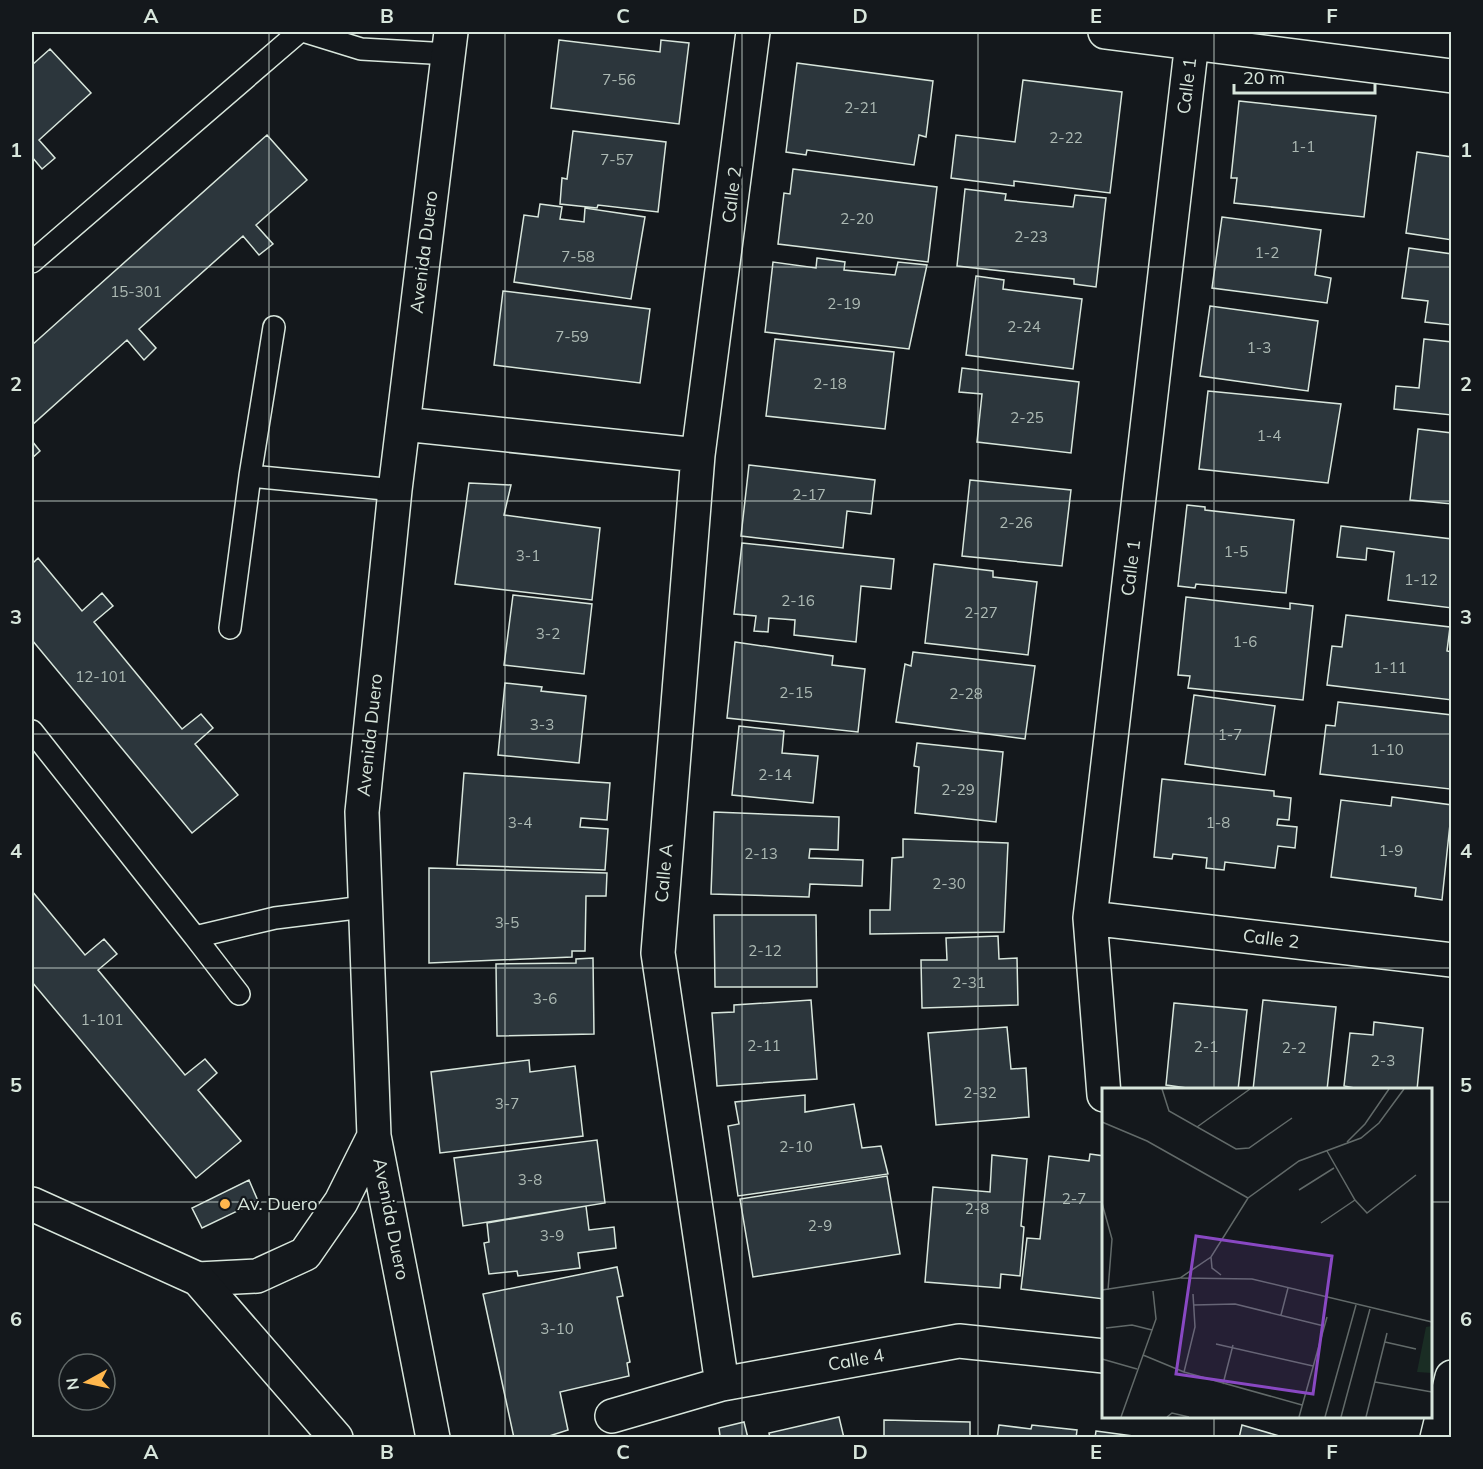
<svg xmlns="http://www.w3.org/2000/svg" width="1483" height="1469" font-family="Mulish,sans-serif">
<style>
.building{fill:#2c363c;stroke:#d8e6dc;stroke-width:1.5}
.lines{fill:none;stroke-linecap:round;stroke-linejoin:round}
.service-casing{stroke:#d8e6dc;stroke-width:24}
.minor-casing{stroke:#d8e6dc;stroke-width:36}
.tertiary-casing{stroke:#d8e6dc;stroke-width:36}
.service{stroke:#14181c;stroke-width:21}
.minor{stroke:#14181c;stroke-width:33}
.tertiary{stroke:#14181c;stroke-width:33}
.grid{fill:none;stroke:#d8e6dc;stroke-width:1.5;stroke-opacity:0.55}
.poi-dot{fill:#ffb74d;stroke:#14181c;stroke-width:2}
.labels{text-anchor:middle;stroke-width:4.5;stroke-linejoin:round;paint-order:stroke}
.number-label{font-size:15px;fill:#adbab4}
.street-label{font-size:18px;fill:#d8e6dc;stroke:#14181c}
.poi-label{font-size:18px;fill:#d8e6dc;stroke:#14181c;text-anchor:start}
.inset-road{fill:none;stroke:#626a69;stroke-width:1.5}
.view{fill:#8948c3;fill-opacity:0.15;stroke:#8948c3;stroke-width:3}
.inset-edge{fill:none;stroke:#d8e6dc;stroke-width:3}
.neatline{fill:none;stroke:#d8e6dc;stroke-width:2}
.grid-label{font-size:20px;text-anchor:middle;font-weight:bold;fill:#d8e6dc}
</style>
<rect width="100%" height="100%" fill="#14181c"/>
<!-- building -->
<path class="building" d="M 559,40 L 660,52 L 661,40 L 689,43 L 679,124 L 551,108 Z
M 50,49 L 91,93 L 39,140 L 55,158 L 42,169 L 32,157 L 32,65 Z
M 797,63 L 933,81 L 926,137 L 919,135 L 914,165 L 807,150 L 806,155 L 786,152 Z
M 1023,80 L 1122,92 L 1110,193 L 1014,181 L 1014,186 L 951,178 L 956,135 L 1015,142 Z
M 1239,101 L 1376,116 L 1364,217 L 1234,203 L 1237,178 L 1231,178 Z
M 573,131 L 666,142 L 658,212 L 598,205 L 597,208 L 560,204 L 562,178 L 567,179 Z
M 267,135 L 307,180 L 256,225 L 273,244 L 259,255 L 243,236 L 139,329 L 156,348 L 144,360 L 127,340 L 32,425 L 32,345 Z
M 1417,152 L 1452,157 L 1452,240 L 1406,233 Z
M 793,169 L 937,187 L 928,262 L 778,244 L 784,193 L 790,194 Z
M 965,189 L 1006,194 L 1005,200 L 1073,207 L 1075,195 L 1106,198 L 1096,287 L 1074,284 L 1074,279 L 957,266 Z
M 540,204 L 562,207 L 560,219 L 584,222 L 585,208 L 645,217 L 631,299 L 514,282 L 524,215 L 538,217 Z
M 1222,217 L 1321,230 L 1315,275 L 1331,278 L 1327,303 L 1212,288 Z
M 1409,248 L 1452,254 L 1452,325 L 1425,322 L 1428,301 L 1402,298 Z
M 817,258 L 845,262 L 844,270 L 895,275 L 898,262 L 927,265 L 909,349 L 765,332 L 773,262 L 816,268 Z
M 976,276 L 1004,280 L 1003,289 L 1082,299 L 1073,369 L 966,355 Z
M 503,291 L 650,309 L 640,383 L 494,365 Z
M 1210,306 L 1318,321 L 1308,391 L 1200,376 Z
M 775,339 L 894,352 L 885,429 L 766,416 Z
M 1424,339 L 1452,342 L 1452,415 L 1394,409 L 1396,386 L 1419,388 Z
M 962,368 L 1079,382 L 1071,453 L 977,442 L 982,394 L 959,392 Z
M 1208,391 L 1341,404 L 1328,483 L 1199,469 Z
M 1418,429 L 1452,433 L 1452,504 L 1410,500 Z
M 32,441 L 40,451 L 32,458 Z
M 749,465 L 875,480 L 871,514 L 847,511 L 843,548 L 741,536 Z
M 970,480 L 1071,490 L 1062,566 L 962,556 Z
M 469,483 L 511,485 L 504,515 L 600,528 L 592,600 L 455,584 Z
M 1187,505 L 1205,507 L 1205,510 L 1294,520 L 1286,593 L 1196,584 L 1195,588 L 1178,586 Z
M 1341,526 L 1452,539 L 1452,608 L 1388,600 L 1394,552 L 1367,548 L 1366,560 L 1337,557 Z
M 742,543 L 894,559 L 891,589 L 861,586 L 856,642 L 794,635 L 795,620 L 769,618 L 768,632 L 754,631 L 756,616 L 734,614 Z
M 38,558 L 82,611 L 102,593 L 113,606 L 94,622 L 182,729 L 201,714 L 213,728 L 195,744 L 238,795 L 192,833 L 32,640 L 32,564 Z
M 934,564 L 993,571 L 993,577 L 1037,582 L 1028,655 L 925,643 Z
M 513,595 L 592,604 L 584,674 L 504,665 Z
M 1186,597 L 1290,609 L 1290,603 L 1313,606 L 1303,700 L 1188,688 L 1190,676 L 1178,675 Z
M 1346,615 L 1450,627 L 1447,651 L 1452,652 L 1452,700 L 1327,685 L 1332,646 L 1342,647 Z
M 735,642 L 833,656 L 832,665 L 865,669 L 858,732 L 727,718 Z
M 913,652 L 1035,666 L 1025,739 L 896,722 L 905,664 L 911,666 Z
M 505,683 L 542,687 L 541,691 L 586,696 L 579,763 L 498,755 Z
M 1194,695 L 1275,706 L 1265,775 L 1185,764 Z
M 1338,702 L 1452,715 L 1450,789 L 1320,774 L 1326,725 L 1335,726 Z
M 739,726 L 784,731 L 782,753 L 818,756 L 813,803 L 732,795 Z
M 917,743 L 1003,752 L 996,822 L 915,813 L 919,767 L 914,766 Z
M 464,773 L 610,783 L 607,820 L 581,818 L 580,827 L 608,829 L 605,870 L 457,865 Z
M 1162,779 L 1274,791 L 1274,796 L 1291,798 L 1289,820 L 1278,819 L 1277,825 L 1297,827 L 1295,848 L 1278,846 L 1275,868 L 1225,862 L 1224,870 L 1206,868 L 1207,858 L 1173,854 L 1172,859 L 1154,857 Z
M 1392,797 L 1452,805 L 1442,900 L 1415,896 L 1416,888 L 1331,877 L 1341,800 L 1391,806 Z
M 714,812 L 839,817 L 838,850 L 810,849 L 809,858 L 863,860 L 862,886 L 810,884 L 809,897 L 711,894 Z
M 903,839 L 1008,843 L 1004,932 L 870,934 L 870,910 L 890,910 L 892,858 L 903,857 Z
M 429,868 L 607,873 L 606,896 L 586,896 L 585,951 L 572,951 L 572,957 L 429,963 Z
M 32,891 L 85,955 L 104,939 L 117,954 L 98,970 L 185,1075 L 205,1059 L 217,1073 L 198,1090 L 241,1141 L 196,1178 L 32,982 Z
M 714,915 L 816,915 L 817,987 L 715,987 Z
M 998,936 L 999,959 L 1017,958 L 1018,1005 L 922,1008 L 921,960 L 947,960 L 946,938 Z
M 593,958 L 594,1034 L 497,1036 L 496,964 L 576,963 L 576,959 Z
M 811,1000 L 817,1079 L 717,1086 L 712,1013 L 734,1012 L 734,1005 Z
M 1263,1000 L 1336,1007 L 1327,1090 L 1253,1090 Z
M 1174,1003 L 1247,1010 L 1238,1090 L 1201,1090 L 1166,1085 Z
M 1374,1022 L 1423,1028 L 1417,1090 L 1365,1090 L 1344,1086 L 1350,1033 L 1373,1035 Z
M 1007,1027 L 1011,1069 L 1026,1068 L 1029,1117 L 936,1125 L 928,1033 Z
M 529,1060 L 530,1072 L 575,1066 L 583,1136 L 440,1153 L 431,1072 Z
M 805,1095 L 805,1112 L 854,1104 L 862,1148 L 881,1146 L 888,1174 L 738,1196 L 728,1126 L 739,1124 L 735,1102 Z
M 597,1140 L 605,1203 L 463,1226 L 454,1158 Z
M 1090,1154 L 1104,1156 L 1104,1299 L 1021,1289 L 1027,1238 L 1040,1239 L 1049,1156 L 1089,1161 Z
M 992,1155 L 1027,1159 L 1021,1226 L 1024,1227 L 1020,1276 L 1001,1274 L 1000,1288 L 925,1282 L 933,1187 L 990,1192 Z
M 887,1176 L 900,1254 L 753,1277 L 740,1199 Z
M 249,1180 L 258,1201 L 202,1228 L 192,1208 Z
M 586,1206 L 589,1230 L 614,1227 L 616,1248 L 578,1253 L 580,1268 L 518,1276 L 517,1271 L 489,1274 L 484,1243 L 489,1242 L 487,1223 Z
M 617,1267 L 623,1296 L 617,1297 L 630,1362 L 627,1363 L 629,1376 L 560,1392 L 568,1430 L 543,1438 L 514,1438 L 483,1294 Z
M 839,1417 L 844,1438 L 770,1438 L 769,1433 Z
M 884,1420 L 970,1422 L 970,1438 L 884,1438 Z
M 744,1422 L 748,1438 L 713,1438 L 720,1436 L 719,1428 Z
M 999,1425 L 1031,1429 L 1032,1425 L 1077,1430 L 1076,1438 L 997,1438 Z
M 1242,1425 L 1286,1438 L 1239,1438 Z
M 1096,1431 L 1148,1438 L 1095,1438 Z"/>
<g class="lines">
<defs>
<path id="service" d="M 306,32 L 361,49 L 449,54
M 32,262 L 299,32
M 250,476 L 274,327
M 230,628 L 250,476 L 395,490
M 32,731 L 195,937
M 239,994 L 195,937 L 275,918 L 364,907"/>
<path id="minor" d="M 1105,32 L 1452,76
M 403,424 L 698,455
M 1090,918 L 1452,960
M 1104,1095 L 1090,918 L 1192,42
M 198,1279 L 257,1276 L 305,1254 L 341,1202 L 374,1136
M 722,1384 L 658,953 L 698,455 L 753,32
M 612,1416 L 722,1384 L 959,1341 L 1104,1356
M 433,1438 L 374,1136 L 362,812 L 395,490 L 451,32
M 1437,1438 L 1452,1377"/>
<path id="tertiary" d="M 32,1204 L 198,1279 L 336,1438"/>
</defs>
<!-- service casing -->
<use href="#service" class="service-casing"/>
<!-- minor casing -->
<use href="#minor" class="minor-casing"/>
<!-- tertiary casing -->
<use href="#tertiary" class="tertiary-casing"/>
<!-- service -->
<use href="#service" class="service"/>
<!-- minor -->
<use href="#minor" class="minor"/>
<!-- tertiary -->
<use href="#tertiary" class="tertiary"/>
</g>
<!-- grid -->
<path class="grid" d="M 269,32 L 269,1438M 505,32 L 505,1438M 742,32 L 742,1438M 978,32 L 978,1438M 1214,32 L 1214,1090M 32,267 L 1452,267M 32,501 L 1452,501M 32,734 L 1452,734M 32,968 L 1452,968M 32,1202 L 1104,1202M 1430,1202 L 1452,1202M 1214,1416 L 1214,1438"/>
<!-- markers -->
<circle class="poi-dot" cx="225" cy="1204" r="6"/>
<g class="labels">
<!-- number labels -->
<g class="number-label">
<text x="619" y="85">7-56</text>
<text x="861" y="113">2-21</text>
<text x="1066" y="143">2-22</text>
<text x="1303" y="152">1-1</text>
<text x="617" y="165">7-57</text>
<text x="857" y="224">2-20</text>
<text x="1031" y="242">2-23</text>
<text x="1267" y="258">1-2</text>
<text x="578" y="262">7-58</text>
<text x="136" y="297">15-301</text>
<text x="844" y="309">2-19</text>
<text x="1024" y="332">2-24</text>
<text x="572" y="342">7-59</text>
<text x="1259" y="353">1-3</text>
<text x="830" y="389">2-18</text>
<text x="1027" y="423">2-25</text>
<text x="1269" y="441">1-4</text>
<text x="809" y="500">2-17</text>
<text x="1016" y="528">2-26</text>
<text x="1236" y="557">1-5</text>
<text x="528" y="561">3-1</text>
<text x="1421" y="585">1-12</text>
<text x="798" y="606">2-16</text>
<text x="981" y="618">2-27</text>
<text x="548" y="639">3-2</text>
<text x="1245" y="647">1-6</text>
<text x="1390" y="673">1-11</text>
<text x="101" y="682">12-101</text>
<text x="796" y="698">2-15</text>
<text x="966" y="699">2-28</text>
<text x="542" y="730">3-3</text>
<text x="1230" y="740">1-7</text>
<text x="1387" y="755">1-10</text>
<text x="775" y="780">2-14</text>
<text x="958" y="795">2-29</text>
<text x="520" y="828">3-4</text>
<text x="1218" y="828">1-8</text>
<text x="1391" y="856">1-9</text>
<text x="761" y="859">2-13</text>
<text x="949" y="889">2-30</text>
<text x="507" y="928">3-5</text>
<text x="765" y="956">2-12</text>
<text x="969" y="988">2-31</text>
<text x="545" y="1004">3-6</text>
<text x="102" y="1025">1-101</text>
<text x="764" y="1051">2-11</text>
<text x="1206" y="1052">2-1</text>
<text x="1294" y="1053">2-2</text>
<text x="1383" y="1066">2-3</text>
<text x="980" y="1098">2-32</text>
<text x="507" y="1109">3-7</text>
<text x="796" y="1152">2-10</text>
<text x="530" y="1185">3-8</text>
<text x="1074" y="1204">2-7</text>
<text x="977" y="1214">2-8</text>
<text x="820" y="1231">2-9</text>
<text x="552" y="1241">3-9</text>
<text x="557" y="1334">3-10</text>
</g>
<!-- street labels -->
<g class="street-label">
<text transform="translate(1187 86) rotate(-83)" y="6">Calle 1</text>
<text transform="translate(732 195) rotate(-83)" y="6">Calle 2</text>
<text transform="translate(424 252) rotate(-83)" y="6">Avenida Duero</text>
<text transform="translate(1131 568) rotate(-83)" y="6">Calle 1</text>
<text transform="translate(370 735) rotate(-84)" y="6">Avenida Duero</text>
<text transform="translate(664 873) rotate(-85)" y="6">Calle A</text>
<text transform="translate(1271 939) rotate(7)" y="6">Calle 2</text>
<text transform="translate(391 1219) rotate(79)" y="6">Avenida Duero</text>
<text transform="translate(856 1360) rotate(-10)" y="6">Calle 4</text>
</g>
<!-- poi labels -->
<g class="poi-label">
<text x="237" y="1210">Av. Duero</text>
</g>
</g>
<!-- overview -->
<g transform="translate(1102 1088)">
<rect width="330" height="330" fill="#14181c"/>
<path d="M 330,238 L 330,285 L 315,284 L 324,239 Z" fill="#1a2d24"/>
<path class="inset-road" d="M 60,1 L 67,23 L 134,61 L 147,60 L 190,30M 0,34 L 45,53 L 146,110M 95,39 L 148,1M 245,54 L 263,36 L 287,1M 225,63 L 253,112 L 265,125 L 314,87M 197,102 L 232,80M 0,115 L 10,151 L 6,202M 219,135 L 253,112M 109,169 L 110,180 L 119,187M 79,190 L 150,191 L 330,234M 0,202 L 78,190 L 109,169 L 146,110 L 197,73 L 259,50 L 277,35 L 302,1M 92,217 L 133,216 L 222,238M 179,227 L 186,200M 4,240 L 30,237 L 50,242M 283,254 L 314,261M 114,256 L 211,278M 41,267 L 82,284 L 200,317M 0,271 L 35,281M 82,284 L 93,239 L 91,206M 273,294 L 330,304M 121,296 L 131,257M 19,329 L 54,231 L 51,203M 65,329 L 70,325 L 87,329M 197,329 L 225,229M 223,329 L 254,217M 239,329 L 268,221M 264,329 L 285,245"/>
<path class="view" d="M 94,148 L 230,168 L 211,306 L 74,286 Z"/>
<rect width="330" height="330" class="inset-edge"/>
</g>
<!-- border -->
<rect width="1483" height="1469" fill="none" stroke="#14181c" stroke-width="66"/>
<!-- north arrow -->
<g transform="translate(87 1382) rotate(262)"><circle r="28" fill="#14181c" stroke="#626a69" stroke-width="1.5"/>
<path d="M0-4.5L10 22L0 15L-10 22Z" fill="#ffb74d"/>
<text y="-9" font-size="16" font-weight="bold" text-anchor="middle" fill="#d8e6dc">N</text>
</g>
<!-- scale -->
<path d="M1234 84v9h141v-9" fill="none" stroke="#d8e6dc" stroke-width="3"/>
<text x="1243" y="84" font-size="18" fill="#d8e6dc" stroke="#14181c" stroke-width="4.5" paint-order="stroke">20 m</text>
<rect x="33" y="33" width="1417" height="1403" class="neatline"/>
<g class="grid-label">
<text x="151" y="23">A</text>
<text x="387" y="23">B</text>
<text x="623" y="23">C</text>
<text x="860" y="23">D</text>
<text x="1096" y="23">E</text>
<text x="1332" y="23">F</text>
<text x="16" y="157">1</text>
<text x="1466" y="157">1</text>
<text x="16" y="391">2</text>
<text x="1466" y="391">2</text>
<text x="16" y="624">3</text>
<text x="1466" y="624">3</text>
<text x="16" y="858">4</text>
<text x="1466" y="858">4</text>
<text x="16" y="1092">5</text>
<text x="1466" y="1092">5</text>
<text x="16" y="1326">6</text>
<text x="1466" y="1326">6</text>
<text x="151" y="1459">A</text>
<text x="387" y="1459">B</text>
<text x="623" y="1459">C</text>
<text x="860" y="1459">D</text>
<text x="1096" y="1459">E</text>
<text x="1332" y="1459">F</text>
</g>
</svg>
